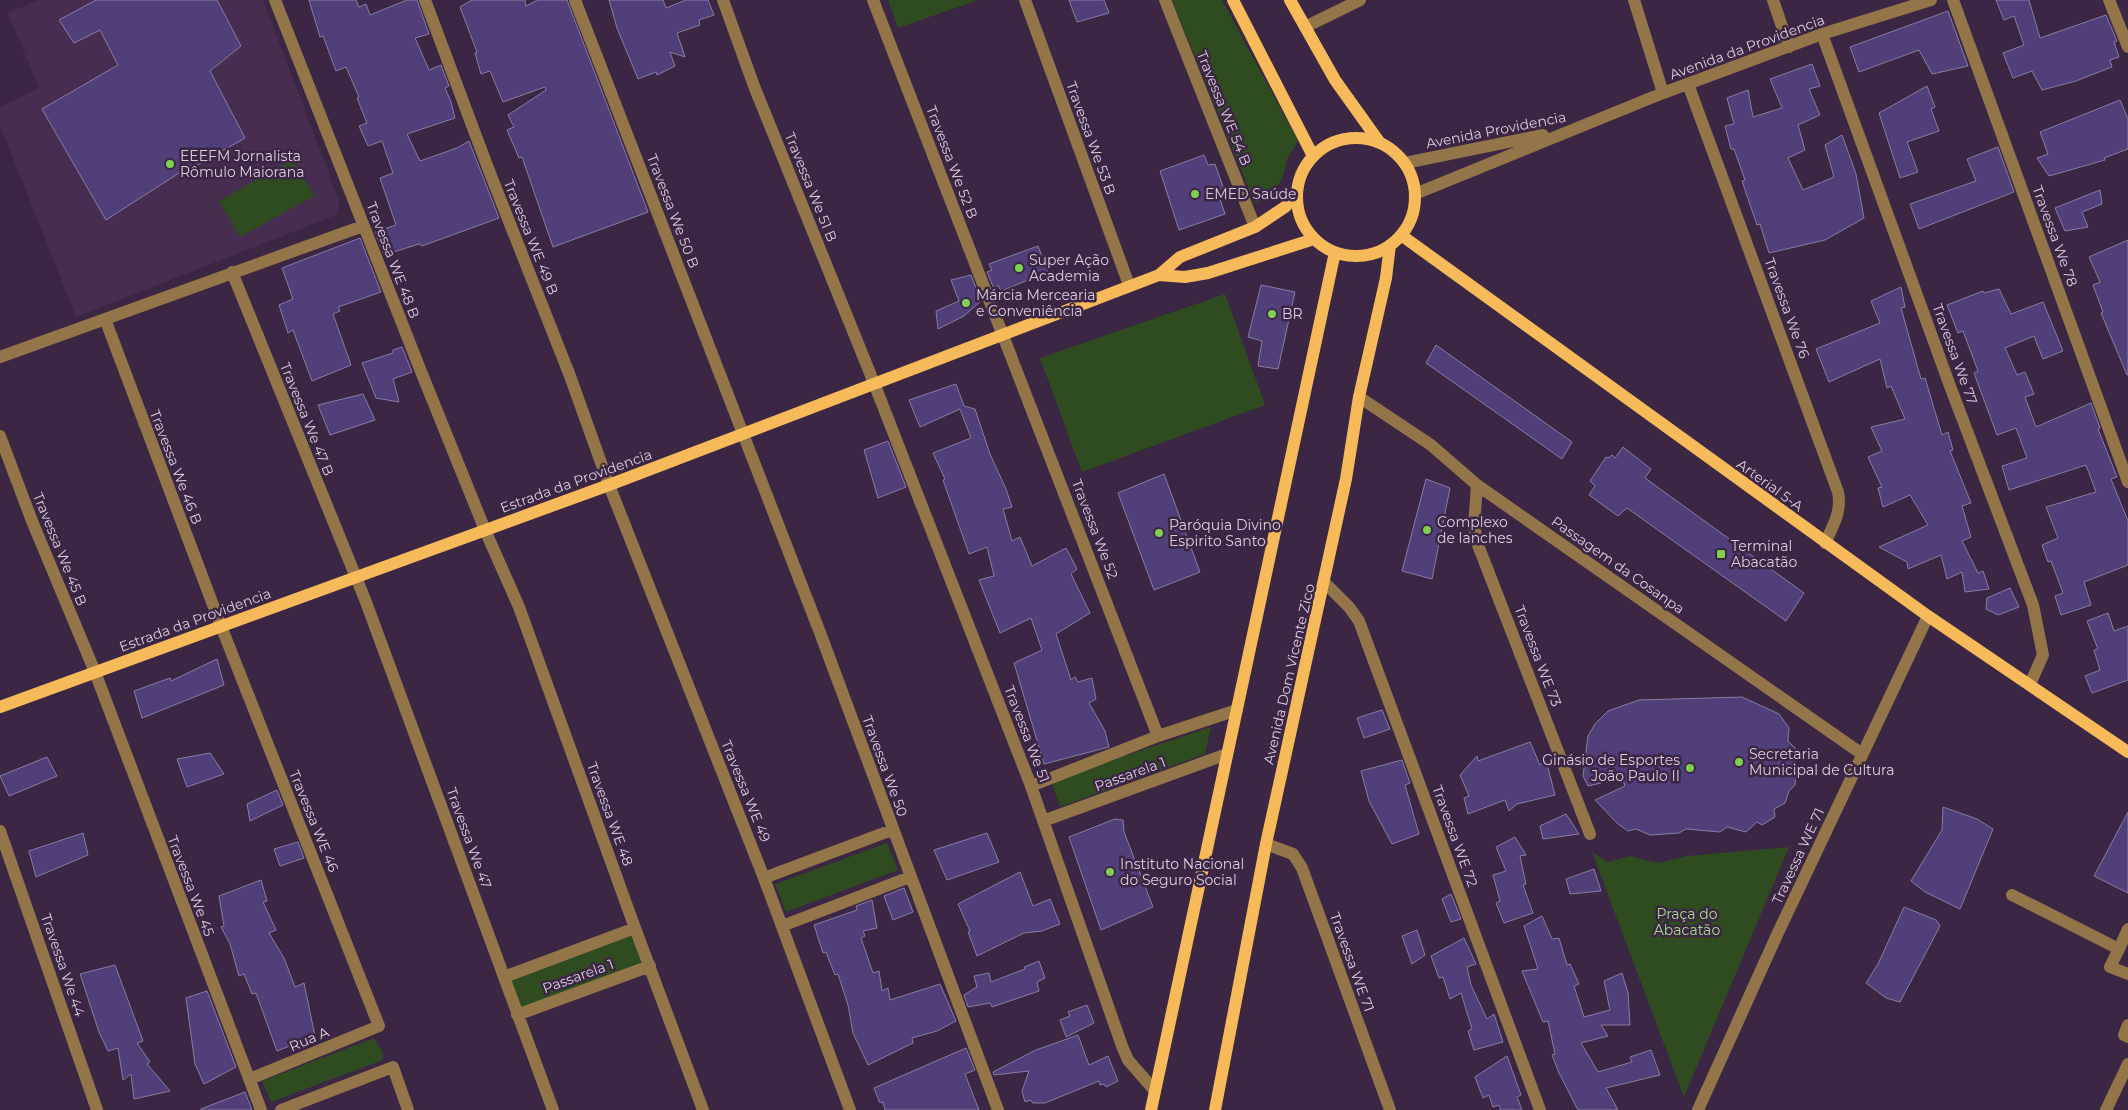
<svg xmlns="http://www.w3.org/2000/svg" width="2128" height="1110" font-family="Montserrat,sans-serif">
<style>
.built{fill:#472e51}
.green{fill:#2f4c20}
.building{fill:#503f79;stroke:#877ea3}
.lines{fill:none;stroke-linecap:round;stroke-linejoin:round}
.minor{stroke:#93754a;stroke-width:12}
.major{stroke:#f7ba5a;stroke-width:12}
.poi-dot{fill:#80d051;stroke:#3b2643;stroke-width:2}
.labels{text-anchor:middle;stroke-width:5;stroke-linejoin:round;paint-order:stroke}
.street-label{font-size:14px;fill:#dbcee0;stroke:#3b2643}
.poi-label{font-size:14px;fill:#dbcee0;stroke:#3b2643;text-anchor:start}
.park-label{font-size:14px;fill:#a4dc88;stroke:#3b2643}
</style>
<rect width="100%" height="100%" fill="#3b2643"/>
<!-- built -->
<path class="built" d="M 38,0 L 263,0 L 340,203 L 336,215 L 76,317 L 0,125 L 0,107 L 39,88 L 8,13 Z"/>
<!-- green -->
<path class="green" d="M 888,0 L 978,0 L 898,28 Z
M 1172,0 L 1222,0 L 1298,141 L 1287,159 L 1282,179 L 1271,195 L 1255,204 Z
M 293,159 L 314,196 L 240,237 L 219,201 Z
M 1225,294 L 1265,405 L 1082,472 L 1040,358 Z
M 1211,727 L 1205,754 L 1060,807 L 1051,781 Z
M 887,843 L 898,870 L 786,912 L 775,884 Z
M 1789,847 L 1684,1097 L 1592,852 L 1608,862 L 1630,856 L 1658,863 L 1687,856 Z
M 635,928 L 650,966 L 517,1015 L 504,977 Z
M 374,1038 L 382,1051 L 383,1060 L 271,1102 L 262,1081 Z"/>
<!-- building -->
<path class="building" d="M 96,0 L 217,0 L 241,46 L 210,71 L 245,138 L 180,175 L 179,173 L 106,220 L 42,109 L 118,65 L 100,30 L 74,43 L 59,20 Z
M 309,0 L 356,0 L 359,7 L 366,4 L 370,15 L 407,0 L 417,0 L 429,34 L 415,38 L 429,70 L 441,65 L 449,86 L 445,88 L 451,102 L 455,118 L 407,134 L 420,161 L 457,148 L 469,141 L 499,218 L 422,246 L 419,244 L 384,255 L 375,232 L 396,225 L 380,178 L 393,173 L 382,141 L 368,146 L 359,126 L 367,123 L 357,98 L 359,97 L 346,67 L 336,71 L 323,36 L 320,37 Z
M 472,0 L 525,0 L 526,6 L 538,0 L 567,0 L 648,212 L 553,247 L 522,157 L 519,158 L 507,130 L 514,127 L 508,115 L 546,90 L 545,87 L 503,102 L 490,71 L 481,74 L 475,53 L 477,52 L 460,7 Z
M 609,0 L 663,0 L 666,8 L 686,0 L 708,0 L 714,15 L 699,20 L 700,25 L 677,33 L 685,57 L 670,52 L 675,66 L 657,75 L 656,72 L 638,79 L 617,28 Z
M 1069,0 L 1104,0 L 1109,13 L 1077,22 Z
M 1996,0 L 2029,0 L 2040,38 L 2106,15 L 2117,41 L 2114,42 L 2119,57 L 2110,60 L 2112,67 L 2076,81 L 2042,90 L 2032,71 L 2013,78 L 2003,53 L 2024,45 L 2014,16 L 2004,20 Z
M 1948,11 L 1968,66 L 1932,74 L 1919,50 L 1859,72 L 1850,47 Z
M 1812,64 L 1820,86 L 1809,89 L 1820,115 L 1798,125 L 1805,150 L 1788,158 L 1803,190 L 1834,177 L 1825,145 L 1842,135 L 1856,174 L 1864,218 L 1825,240 L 1769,253 L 1760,224 L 1757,225 L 1742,181 L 1745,180 L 1734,149 L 1731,149 L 1725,126 L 1734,124 L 1727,98 L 1748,90 L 1753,117 L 1782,108 L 1770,79 Z
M 1927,86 L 1935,107 L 1931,109 L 1939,131 L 1907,142 L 1918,172 L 1900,178 L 1879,113 Z
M 2120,100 L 2128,119 L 2128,149 L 2104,158 L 2105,160 L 2049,176 L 2037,158 L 2048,154 L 2040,132 Z
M 1998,147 L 2014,192 L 1919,229 L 1910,204 L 1976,181 L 1967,159 Z
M 1204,155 L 1208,165 L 1215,164 L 1225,192 L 1219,196 L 1225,214 L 1179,230 L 1160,171 Z
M 2100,190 L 2102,204 L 2082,212 L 2088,227 L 2065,231 L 2055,208 Z
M 360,238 L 381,292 L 338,307 L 340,311 L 333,314 L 351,365 L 312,381 L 293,330 L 288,333 L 279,305 L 293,299 L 282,268 Z
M 2128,240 L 2128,375 L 2127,375 L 2101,313 L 2103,312 L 2093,285 L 2100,282 L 2089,257 Z
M 1038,246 L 1048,272 L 1001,291 L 998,285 L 994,289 L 987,272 L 992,270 L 989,264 Z
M 971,275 L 981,301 L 964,316 L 938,329 L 936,311 L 959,301 L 951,280 Z
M 1261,285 L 1295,292 L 1278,369 L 1258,366 L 1262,341 L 1248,337 Z
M 1901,287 L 1905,307 L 1901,308 L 1921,379 L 1925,378 L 1942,435 L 1948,432 L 1953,450 L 1950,451 L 1971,503 L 1962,506 L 1971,537 L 1962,541 L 1978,573 L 1983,571 L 1989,589 L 1965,592 L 1962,572 L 1947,579 L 1941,555 L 1908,569 L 1907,562 L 1879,547 L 1928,525 L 1910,495 L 1883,507 L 1878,488 L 1882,487 L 1868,457 L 1882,451 L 1871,427 L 1905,419 L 1891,386 L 1887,388 L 1880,359 L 1829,382 L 1816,349 L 1880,323 L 1871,301 Z
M 1999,289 L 2011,314 L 2043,302 L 2063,351 L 2043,359 L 2034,336 L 2005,348 L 2017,375 L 2025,372 L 2034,394 L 2025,397 L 2036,427 L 2091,403 L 2100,428 L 2098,429 L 2117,477 L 2111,479 L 2128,521 L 2128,565 L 2084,582 L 2091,605 L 2061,615 L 2055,596 L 2063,593 L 2051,561 L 2048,562 L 2042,545 L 2058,538 L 2046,507 L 2096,492 L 2086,465 L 2009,490 L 2002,466 L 2027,458 L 2016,428 L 1997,435 L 1974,373 L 1978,371 L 1963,331 L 1958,333 L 1947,305 L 1983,291 L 1984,293 Z
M 1436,345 L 1572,442 L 1562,459 L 1426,363 Z
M 402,347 L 412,372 L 393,379 L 399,402 L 376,398 L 362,363 L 393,353 L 393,350 Z
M 956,384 L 964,406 L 975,409 L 990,454 L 1006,489 L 1012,507 L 1003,509 L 1012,541 L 1020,537 L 1032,566 L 1066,548 L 1077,569 L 1071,574 L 1090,613 L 1056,634 L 1071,680 L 1075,677 L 1078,682 L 1092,678 L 1096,699 L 1089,703 L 1105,731 L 1109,747 L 1044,764 L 1014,663 L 1042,650 L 1031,618 L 1000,633 L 979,580 L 994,576 L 987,547 L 969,554 L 943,480 L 945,479 L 933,453 L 971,438 L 960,409 L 920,427 L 909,400 Z
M 363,394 L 375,420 L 330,435 L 318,405 Z
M 888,441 L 906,487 L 878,498 L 864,450 Z
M 1623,447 L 1651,469 L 1645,478 L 1804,593 L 1786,621 L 1627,508 L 1618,516 L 1589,495 L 1595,486 L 1590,481 L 1606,457 L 1608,458 L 1612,455 L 1615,458 Z
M 1164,474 L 1200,572 L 1154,590 L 1118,493 Z
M 1426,479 L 1450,488 L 1432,579 L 1402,571 Z
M 2010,588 L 2019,607 L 1998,615 L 1986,609 L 1987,598 Z
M 2108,613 L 2114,631 L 2128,626 L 2128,680 L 2092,693 L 2085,676 L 2100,670 L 2094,650 L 2098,649 L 2087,621 Z
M 217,659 L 224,685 L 142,718 L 134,691 L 170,678 L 171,681 Z
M 1742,697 L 1779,714 L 1789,728 L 1788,741 L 1798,751 L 1794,763 L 1797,772 L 1795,785 L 1789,791 L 1785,803 L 1774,809 L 1775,817 L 1762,825 L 1757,822 L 1746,832 L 1727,827 L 1720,832 L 1686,829 L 1679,833 L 1650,835 L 1636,829 L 1628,831 L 1618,824 L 1595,800 L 1625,786 L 1622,778 L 1588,786 L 1583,776 L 1588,736 L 1595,724 L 1608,711 L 1639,700 Z
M 1382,710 L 1390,729 L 1364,738 L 1357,718 Z
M 1530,742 L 1540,765 L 1546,760 L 1555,795 L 1517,804 L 1509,811 L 1505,800 L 1468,814 L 1464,798 L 1469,796 L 1460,775 L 1477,756 L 1478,761 Z
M 210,753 L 224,774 L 187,787 L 177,759 Z
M 47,757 L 57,776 L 9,796 L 0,776 Z
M 1402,760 L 1410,783 L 1405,785 L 1419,834 L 1392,844 L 1369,801 L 1361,771 Z
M 277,790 L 283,805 L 250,821 L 247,804 Z
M 1943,807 L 1977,819 L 1993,829 L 1960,909 L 1925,892 L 1911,881 L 1942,830 Z
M 2128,812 L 2128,893 L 2094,876 Z
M 1566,814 L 1579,834 L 1543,839 L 1540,826 Z
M 1115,819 L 1123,820 L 1124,832 L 1153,907 L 1101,930 L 1069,837 Z
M 83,833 L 88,855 L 36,877 L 29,851 Z
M 987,833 L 999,862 L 947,880 L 934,850 Z
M 1515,837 L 1526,855 L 1520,856 L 1526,884 L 1523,885 L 1533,913 L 1504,923 L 1496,903 L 1500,901 L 1493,875 L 1506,871 L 1496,847 Z
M 298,842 L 304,858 L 280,866 L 274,849 Z
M 1594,869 L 1601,891 L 1570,894 L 1566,879 Z
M 1020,872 L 1033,906 L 1050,899 L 1060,924 L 1042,931 L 1024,933 L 977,956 L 968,932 L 970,931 L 958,904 Z
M 261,880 L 267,901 L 263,902 L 276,930 L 269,933 L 284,958 L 295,987 L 304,983 L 315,1036 L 277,1051 L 256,993 L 252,994 L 244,974 L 239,976 L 230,944 L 221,927 L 224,926 L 219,896 Z
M 904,888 L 913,912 L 893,920 L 884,896 Z
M 1451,894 L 1461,919 L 1451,922 L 1442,899 Z
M 872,900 L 877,928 L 863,931 L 865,936 L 861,938 L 873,973 L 879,971 L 882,991 L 888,988 L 890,1000 L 940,984 L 956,1021 L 937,1031 L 912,1038 L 913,1043 L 868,1065 L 853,1033 L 848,1005 L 838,974 L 835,975 L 826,952 L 823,953 L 814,925 L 857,910 L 856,906 Z
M 1904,907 L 1936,920 L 1940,926 L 1900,1002 L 1886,998 L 1866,983 L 1878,964 Z
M 1542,916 L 1552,939 L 1559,938 L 1567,965 L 1570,964 L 1579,984 L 1574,986 L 1584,1017 L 1610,1010 L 1604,981 L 1622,973 L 1628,993 L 1630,1025 L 1601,1025 L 1608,1036 L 1581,1043 L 1598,1072 L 1632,1062 L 1630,1057 L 1651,1050 L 1660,1075 L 1606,1088 L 1618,1110 L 1578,1110 L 1559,1073 L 1552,1055 L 1555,1054 L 1548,1021 L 1543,1022 L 1522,971 L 1538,969 L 1524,926 Z
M 1417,930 L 1425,955 L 1412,964 L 1402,936 Z
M 1464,938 L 1476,964 L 1467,967 L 1471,985 L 1487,1019 L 1494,1014 L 1503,1042 L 1474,1050 L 1468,1031 L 1472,1029 L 1461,993 L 1450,999 L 1443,977 L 1439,978 L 1431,956 Z
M 1039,961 L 1045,978 L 1037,982 L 1039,991 L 992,1007 L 990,1003 L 968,1007 L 964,995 L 977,987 L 974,976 L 989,973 L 991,982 L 1025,969 L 1024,967 Z
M 115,965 L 143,1041 L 137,1043 L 150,1062 L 147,1064 L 170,1091 L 134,1099 L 131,1074 L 123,1080 L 118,1048 L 108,1051 L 99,1032 L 80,974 Z
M 207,991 L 236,1067 L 204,1084 L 195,1064 L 186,998 Z
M 1087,1005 L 1094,1023 L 1066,1037 L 1060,1020 L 1070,1016 L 1068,1012 Z
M 1078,1035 L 1089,1065 L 1108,1056 L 1118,1081 L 1106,1087 L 1104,1084 L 1100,1085 L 1099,1081 L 1045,1103 L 1033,1103 L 1030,1100 L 1025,1102 L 1022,1091 L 1029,1071 L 994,1075 L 993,1072 L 1036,1050 Z
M 966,1048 L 975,1070 L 965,1074 L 979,1110 L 885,1110 L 883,1102 L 880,1103 L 874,1088 Z
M 1507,1056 L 1521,1095 L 1517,1097 L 1522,1110 L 1501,1110 L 1499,1105 L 1493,1107 L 1489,1095 L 1483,1098 L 1475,1077 Z
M 245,1092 L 252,1110 L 201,1110 L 201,1109 Z"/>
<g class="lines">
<!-- minor -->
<path class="minor" d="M 275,0 L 420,369 L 485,530 L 519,607 L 635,928 L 703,1110
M 425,0 L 488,168 L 570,376 L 609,485 L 764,878 L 850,1110
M 575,0 L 819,630 L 998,1110
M 723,0 L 754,86 L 874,383 L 1031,786 L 1122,1046 L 1128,1060 L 1155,1091
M 873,0 L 1158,736
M 1025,0 L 1129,285
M 1165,0 L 1255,227
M 1634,0 L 1663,93
M 1773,0 L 1789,47
M 1953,0 L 2128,482
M 2109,0 L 2128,47
M 1305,27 L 1360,0
M 1822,34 L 1950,386 L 2033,605 L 2043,655 L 2030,684
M 1688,84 L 1838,492 C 1842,511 1833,526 1825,543
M 1405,163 L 1543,135
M 1415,194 L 1663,93 L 1822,34 L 1931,0
M 232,272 L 366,602 L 553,1110
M 105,319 L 221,626 L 379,1026 L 250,1079
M 0,357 L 363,226
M 1359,397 L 1431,445 L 1477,485 L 1862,754
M 0,436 L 32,521 L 95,672 L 261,1110
M 1477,485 L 1474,526 L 1478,545 L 1590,834
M 1325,583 L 1349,607 L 1359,621 L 1540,1110
M 1031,786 L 1158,736 L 1237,710
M 1043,821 L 1227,754
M 0,831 L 97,1110
M 1266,844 L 1293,854 L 1302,868 L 1390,1110
M 764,878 L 892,830
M 2012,895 L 2119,949 L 2128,929
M 782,926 L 910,877
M 2119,949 L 2110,967 L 2128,974
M 504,977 L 635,928
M 517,1015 L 650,966
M 2128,1025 L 2124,1035 L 2128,1037
M 281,1110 L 393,1067 L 408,1110
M 1698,1110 L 1776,937 L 1928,616
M 2106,1110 L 2128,1064"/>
<!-- major -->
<path class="major" d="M 1233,0 L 1313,156
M 1290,0 L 1335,80 L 1380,143
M1297 197a59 59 0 1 1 118 0a59 59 0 1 1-118 0Z
M 1401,235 L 1928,616 L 2128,752
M 1159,275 L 1185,277 L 1208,273 L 1314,239
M 0,707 L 609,485 L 1159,275 L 1180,257 L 1255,227 L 1285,207 L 1297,193
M 1151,1110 L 1335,252
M 1215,1110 L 1266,844 L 1346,479 L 1359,397 L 1386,278 L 1390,245"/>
</g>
<!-- markers -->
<g class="poi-dot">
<circle cx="170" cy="164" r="5"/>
<circle cx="1195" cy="194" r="5"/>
<circle cx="1019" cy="268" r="5"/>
<circle cx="966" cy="303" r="5"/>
<circle cx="1272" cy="314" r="5"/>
<circle cx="1427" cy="530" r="5"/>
<circle cx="1159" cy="533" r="5"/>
<rect x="1716" y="549" width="10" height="10" rx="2.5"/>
<circle cx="1739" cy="762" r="5"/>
<circle cx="1690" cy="768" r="5"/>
<circle cx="1110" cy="872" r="5"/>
</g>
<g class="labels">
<!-- street labels -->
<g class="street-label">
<text transform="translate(1747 47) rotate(-20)" y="5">Avenida da Providencia</text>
<text transform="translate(1224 108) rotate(68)" y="5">Travessa WE 54 B</text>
<text transform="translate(1496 130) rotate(-11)" y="5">Avenida Providencia</text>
<text transform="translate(1091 138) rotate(70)" y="5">Travessa We 53 B</text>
<text transform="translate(952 162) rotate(69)" y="5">Travessa We 52 B</text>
<text transform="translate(811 187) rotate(68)" y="5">Travessa We 51 B</text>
<text transform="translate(673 211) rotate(69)" y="5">Travessa We 50 B</text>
<text transform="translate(2055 236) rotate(70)" y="5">Travessa We 78</text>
<text transform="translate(531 237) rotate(68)" y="5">Travessa WE 49 B</text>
<text transform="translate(393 260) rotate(69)" y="5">Travessa WE 48 B</text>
<text transform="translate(1787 308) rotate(70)" y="5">Travessa We 76</text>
<text transform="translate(1955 354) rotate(70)" y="5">Travessa We 77</text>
<text transform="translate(307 419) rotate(68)" y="5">Travessa We 47 B</text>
<text transform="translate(176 467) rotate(69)" y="5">Travessa We 46 B</text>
<text transform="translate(576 481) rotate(-20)" y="5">Estrada da Providencia</text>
<text transform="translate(1770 485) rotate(36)" y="5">Arterial 5-A</text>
<text transform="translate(1095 529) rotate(69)" y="5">Travessa We 52</text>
<text transform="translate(60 549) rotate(68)" y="5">Travessa We 45 B</text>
<text transform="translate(1618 565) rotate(35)" y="5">Passagem da Cosanpa</text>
<text transform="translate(195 620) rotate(-20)" y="5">Estrada da Providencia</text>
<text transform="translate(1538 656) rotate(69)" y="5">Travessa WE 73</text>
<text transform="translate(1289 674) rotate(-77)" y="5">Avenida Dom Vicente Zico</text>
<text transform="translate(1027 734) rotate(69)" y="5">Travessa We 51</text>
<text transform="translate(885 766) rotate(70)" y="5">Travessa We 50</text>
<text transform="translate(1130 774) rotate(-20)" y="5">Passarela 1</text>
<text transform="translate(746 791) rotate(68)" y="5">Travessa WE 49</text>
<text transform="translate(610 814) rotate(70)" y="5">Travessa WE 48</text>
<text transform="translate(314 821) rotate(68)" y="5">Travessa WE 46</text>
<text transform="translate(1455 836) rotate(70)" y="5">Travessa WE 72</text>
<text transform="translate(469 838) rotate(70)" y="5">Travessa We 47</text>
<text transform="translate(1798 856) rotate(-65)" y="5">Travessa WE 71</text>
<text transform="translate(191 886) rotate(69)" y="5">Travessa We 45</text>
<text transform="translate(1352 962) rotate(70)" y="5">Travessa WE 71</text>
<text transform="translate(63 965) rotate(71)" y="5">Travessa We 44</text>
<text transform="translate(578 976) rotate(-20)" y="5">Passarela 1</text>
<text transform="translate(309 1039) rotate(-23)" y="5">Rua A</text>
</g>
<!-- poi labels -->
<g class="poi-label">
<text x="180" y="161">EEEFM Jornalista<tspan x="180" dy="16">Rômulo Maiorana</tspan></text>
<text x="1205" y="199">EMED Saúde</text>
<text x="1029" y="265">Super Ação<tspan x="1029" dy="16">Academia</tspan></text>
<text x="976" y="300">Márcia Mercearia<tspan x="976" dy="16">e Conveniência</tspan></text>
<text x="1282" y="319">BR</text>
<text x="1437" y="527">Complexo<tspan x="1437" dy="16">de lanches</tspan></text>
<text x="1169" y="530">Paróquia Divino<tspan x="1169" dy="16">Espirito Santo</tspan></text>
<text x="1731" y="551">Terminal<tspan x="1731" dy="16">Abacatão</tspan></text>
<text x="1749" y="759">Secretaria<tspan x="1749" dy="16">Municipal de Cultura</tspan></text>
<text x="1680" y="765" text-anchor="end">Ginásio de Esportes<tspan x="1680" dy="16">João Paulo II</tspan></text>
<text x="1120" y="869">Instituto Nacional<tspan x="1120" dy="16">do Seguro Social</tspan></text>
</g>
<!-- park labels -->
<g class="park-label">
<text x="1687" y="919">Praça do<tspan x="1687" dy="16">Abacatão</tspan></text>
</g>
</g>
</svg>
